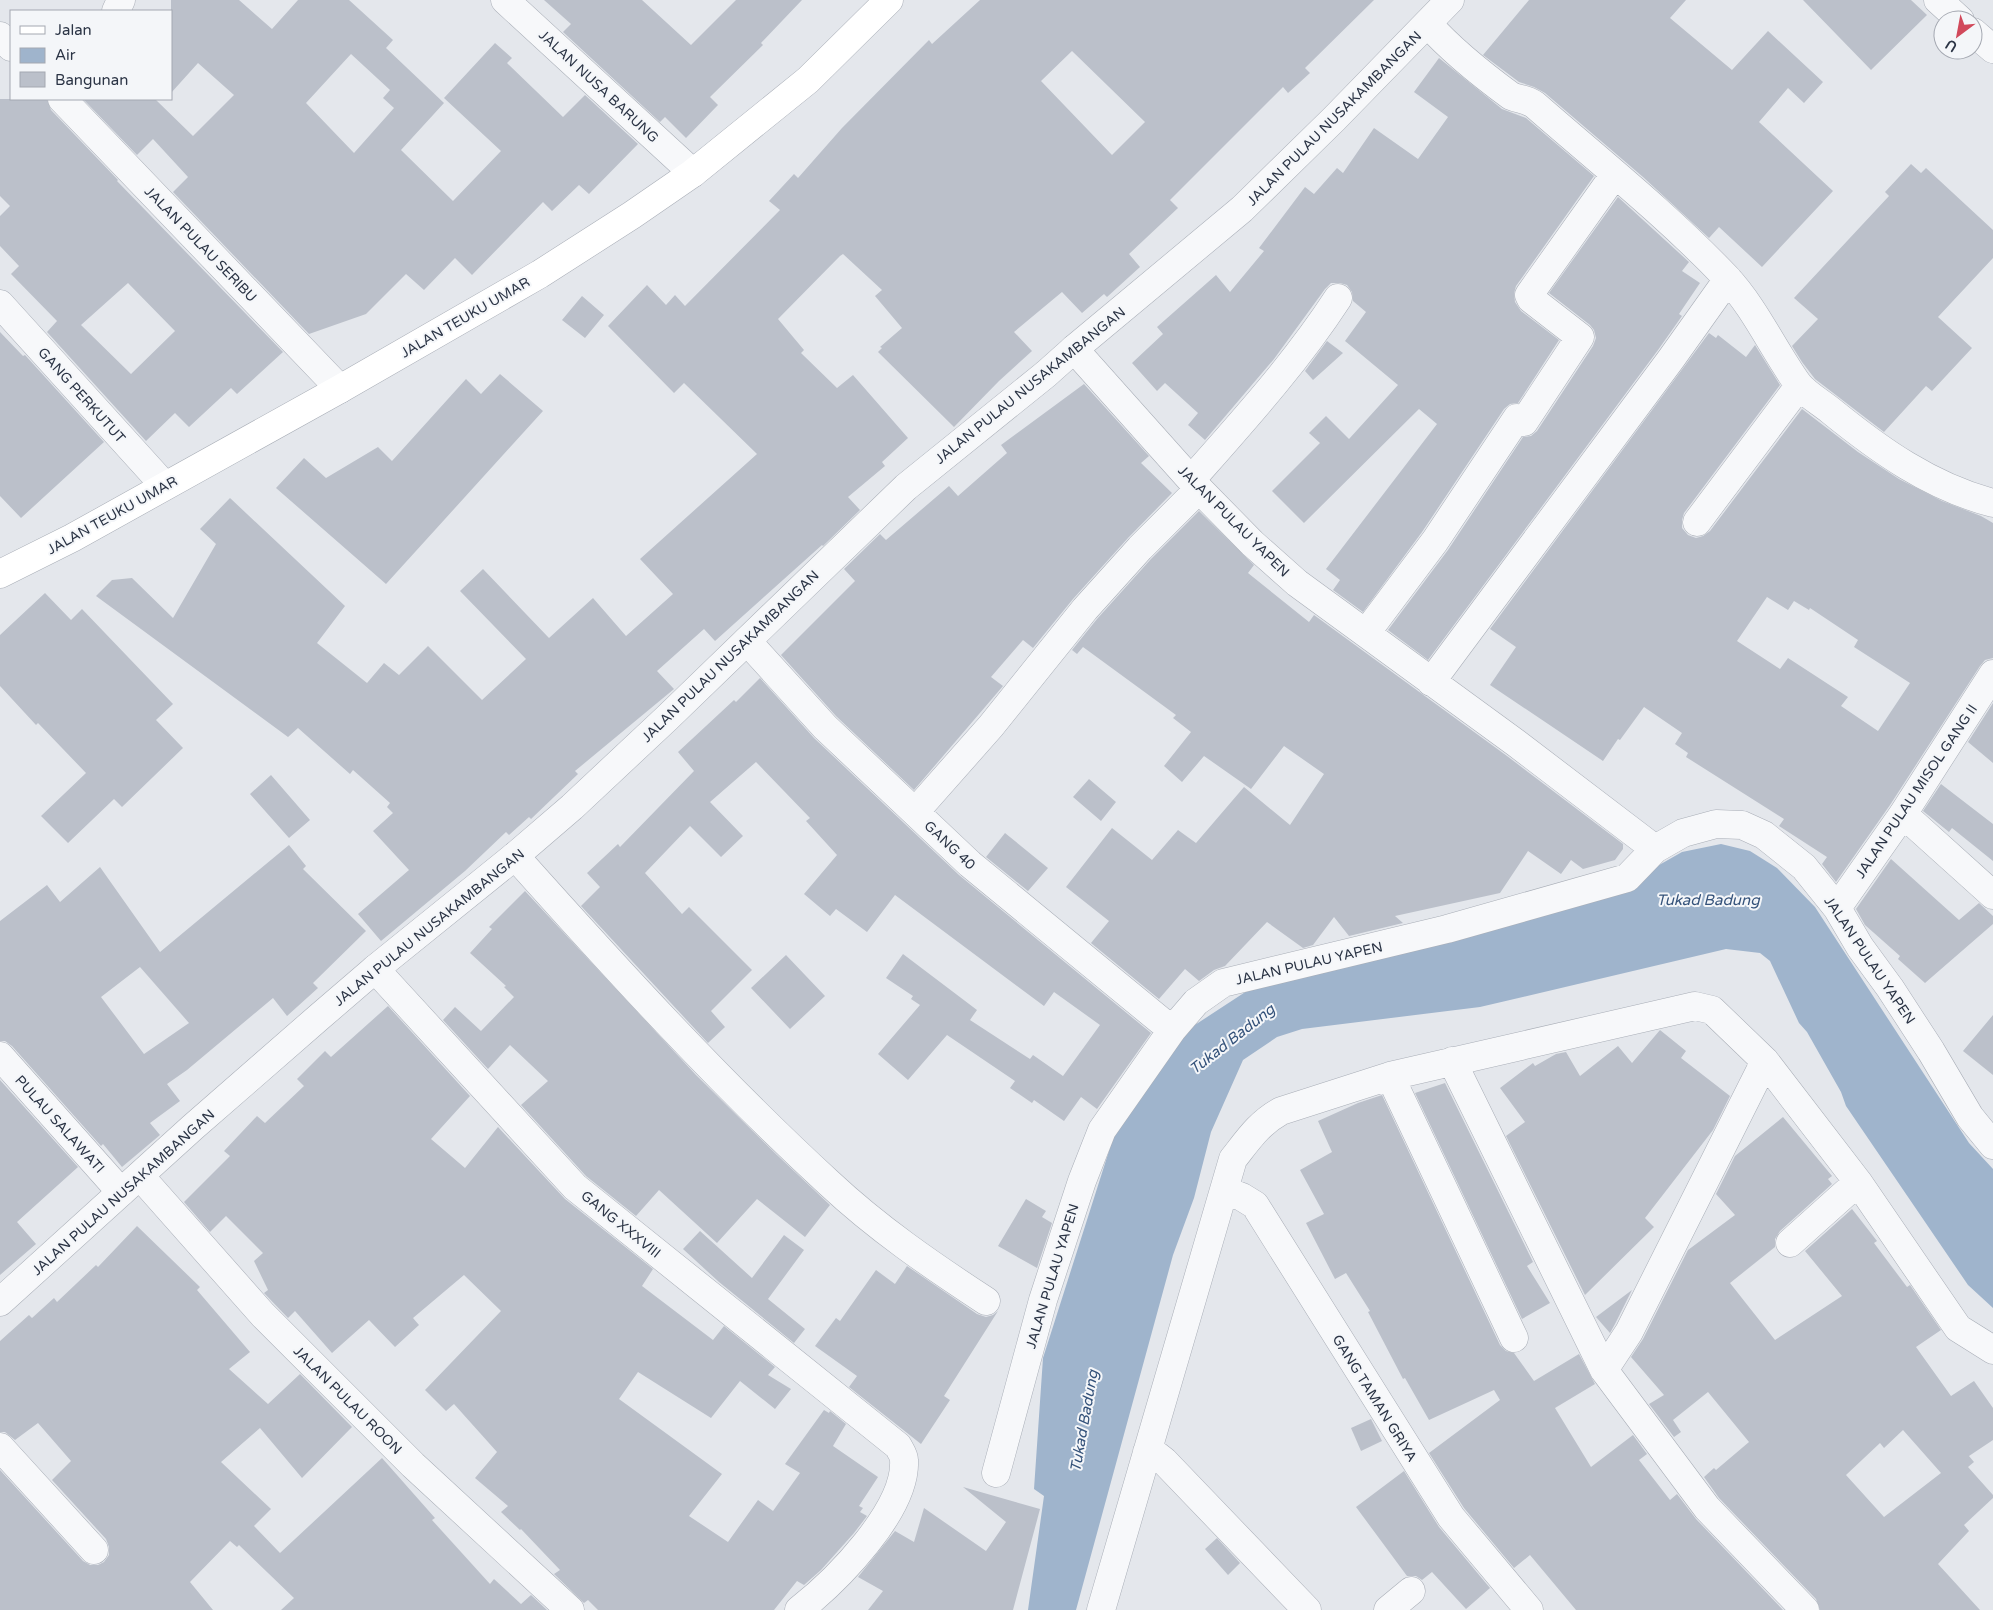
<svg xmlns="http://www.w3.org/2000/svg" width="1993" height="1610" font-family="'Varela Round',sans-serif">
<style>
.water{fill:#9fb4cc}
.building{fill:#bbc0ca;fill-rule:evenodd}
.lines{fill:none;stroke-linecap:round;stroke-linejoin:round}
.minor-casing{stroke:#a9aeb7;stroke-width:29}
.tertiary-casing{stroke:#a9aeb7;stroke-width:29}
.secondary-casing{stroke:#a9aeb7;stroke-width:29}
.minor{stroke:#f7f8fa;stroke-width:28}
.tertiary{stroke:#f7f8fa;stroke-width:28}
.secondary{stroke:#fff;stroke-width:28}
.labels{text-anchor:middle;stroke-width:4;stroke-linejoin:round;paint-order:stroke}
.street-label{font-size:14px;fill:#2b3445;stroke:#f4f6f9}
.water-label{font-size:15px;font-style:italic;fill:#34527a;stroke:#f4f6f9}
</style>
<rect width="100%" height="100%" fill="#e4e7ec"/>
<!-- water -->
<path class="water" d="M 1721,844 L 1750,851 L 1777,868 L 1815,907 L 1969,1143 L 1993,1169 L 1993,1308 L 1968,1285 L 1846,1106 L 1841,1092 L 1807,1032 L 1799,1023 L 1770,961 L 1760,953 L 1726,949 L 1480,1007 L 1302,1029 L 1277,1037 L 1243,1060 L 1211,1132 L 1194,1198 L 1173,1255 L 1076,1610 L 1028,1610 L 1044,1496 L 1034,1489 L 1043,1358 L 1116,1129 L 1175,1038 L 1256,985 L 1617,889 L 1682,852 Z"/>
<!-- building -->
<path class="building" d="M 171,0 L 239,0 L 272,29 L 298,0 L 349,0 L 393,40 L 386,48 L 444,103 L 401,150 L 453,201 L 501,151 L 444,98 L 495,43 L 512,58 L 507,63 L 563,117 L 585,95 L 638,144 L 589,194 L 579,185 L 552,211 L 543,202 L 472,275 L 455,258 L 424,290 L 406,274 L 366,314 L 309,334 L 173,192 L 188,177 L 153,139 L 137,155 L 83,99 L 155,99 L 193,136 L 234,95 L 198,63 L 171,93 ZM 351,54 L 390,90 L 383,98 L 394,108 L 354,153 L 306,103 Z
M 544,0 L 642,0 L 691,45 L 736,0 L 802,0 L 761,43 L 763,45 L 710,97 L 718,105 L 686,138 L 665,117 L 660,122 L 563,32 L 571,24 Z
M 980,0 L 1374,0 L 1305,68 L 1310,73 L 1288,93 L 1283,87 L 1170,200 L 1178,208 L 1129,254 L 1140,267 L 1107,297 L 1104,294 L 1082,313 L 1062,292 L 1014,332 L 1032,351 L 999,381 L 954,427 L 878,352 L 882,348 L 880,347 L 902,328 L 875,296 L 882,290 L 843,254 L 840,256 L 778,319 L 804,350 L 801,353 L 837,388 L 853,375 L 908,438 L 882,462 L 885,466 L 848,497 L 860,510 L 823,546 L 822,545 L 715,641 L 704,629 L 657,671 L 674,689 L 575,771 L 578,774 L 531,819 L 529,817 L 509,835 L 506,832 L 465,871 L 381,941 L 358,914 L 409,870 L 373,831 L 393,813 L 387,807 L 390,803 L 353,770 L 350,774 L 298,728 L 288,737 L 96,596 L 112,580 L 132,578 L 173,618 L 216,544 L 200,529 L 230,498 L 345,606 L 317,643 L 367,683 L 384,663 L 399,675 L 428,646 L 482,700 L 526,659 L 460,591 L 483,569 L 549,638 L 593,598 L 626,636 L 673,594 L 640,559 L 757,454 L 684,383 L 674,393 L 608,326 L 647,285 L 666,305 L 675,295 L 685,306 L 780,210 L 769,201 L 794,174 L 798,178 L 842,128 L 929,40 L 932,44 ZM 1072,51 L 1145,122 L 1112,155 L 1041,81 Z
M 1529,0 L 1686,0 L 1670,18 L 1732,70 L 1768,31 L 1823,82 L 1804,103 L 1788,88 L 1759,122 L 1833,191 L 1762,267 L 1719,227 L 1709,238 L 1643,177 L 1545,93 L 1534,87 L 1519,82 L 1483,55 Z
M 1803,0 L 1911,0 L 1927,15 L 1871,70 Z
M 1439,58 L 1502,109 L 1526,118 L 1594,176 L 1516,286 L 1514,293 L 1515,302 L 1521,311 L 1559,340 L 1518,403 L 1510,404 L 1504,409 L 1422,532 L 1363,612 L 1333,590 L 1340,580 L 1326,569 L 1437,424 L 1419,409 L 1304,523 L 1272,491 L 1320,443 L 1309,433 L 1326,416 L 1349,439 L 1398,385 L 1345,341 L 1366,312 L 1353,301 L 1352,292 L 1347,285 L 1340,283 L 1331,283 L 1325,289 L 1274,359 L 1205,440 L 1188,425 L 1198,413 L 1165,383 L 1157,391 L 1132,363 L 1163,334 L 1157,327 L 1216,275 L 1230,292 L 1264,251 L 1259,248 L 1305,187 L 1314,194 L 1337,168 L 1343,173 L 1374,128 L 1418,159 L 1448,117 L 1414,92 Z
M 0,99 L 47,99 L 51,110 L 118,180 L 117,181 L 283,352 L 237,394 L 231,388 L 189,427 L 175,413 L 146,441 L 47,332 L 57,321 L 11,274 L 19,266 L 0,246 L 0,216 L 10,206 L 0,196 ZM 128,283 L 175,331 L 131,374 L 81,325 Z
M 1911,164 L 1921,173 L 1926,168 L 1993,230 L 1993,258 L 1938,317 L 1972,348 L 1932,391 L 1926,386 L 1884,432 L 1815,379 L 1802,362 L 1792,346 L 1818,319 L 1794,298 L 1889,196 L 1885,192 Z
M 1618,197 L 1689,262 L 1682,271 L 1700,283 L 1679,314 L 1682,316 L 1658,350 L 1428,660 L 1388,630 L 1448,550 L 1523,437 L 1531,436 L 1537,431 L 1593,346 L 1596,338 L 1594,330 L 1590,325 L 1549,293 Z
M 582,296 L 604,315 L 585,338 L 562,320 Z
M 0,332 L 23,356 L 25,355 L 104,442 L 21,518 L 0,496 Z
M 1709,333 L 1716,338 L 1718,335 L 1746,357 L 1755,345 L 1780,385 L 1684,513 L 1682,520 L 1682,528 L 1688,535 L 1696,538 L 1703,536 L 1710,531 L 1802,409 L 1858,452 L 1899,479 L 1942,501 L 1981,516 L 1993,523 L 1993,658 L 1985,660 L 1980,666 L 1890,805 L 1836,882 L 1822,864 L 1827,857 L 1779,826 L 1784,819 L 1686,757 L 1688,753 L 1675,744 L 1682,733 L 1644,707 L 1620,740 L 1618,739 L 1603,761 L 1490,685 L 1516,647 L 1490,629 ZM 1767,597 L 1788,610 L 1794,601 L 1809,610 L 1810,608 L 1858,640 L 1854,647 L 1910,683 L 1878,731 L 1841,706 L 1848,697 L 1788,658 L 1780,669 L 1737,641 Z
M 1327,341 L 1343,353 L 1313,380 L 1305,371 Z
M 500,374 L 543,411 L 386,584 L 276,488 L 304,458 L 326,478 L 378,447 L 392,461 L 466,379 L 481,394 Z
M 1084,384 L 1149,456 L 1141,463 L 1172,493 L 1128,538 L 1073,599 L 1033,648 L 1023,640 L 991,677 L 1003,686 L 914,790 L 836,716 L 781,655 L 855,581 L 844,569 L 880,534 L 886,540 L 949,486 L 958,496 L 1007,453 L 1001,445 Z
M 1199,511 L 1254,565 L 1248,573 L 1309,622 L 1314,615 L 1507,756 L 1623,844 L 1623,849 L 1615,860 L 1583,869 L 1571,860 L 1561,874 L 1528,851 L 1500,893 L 1395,916 L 1403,923 L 1349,936 L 1334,917 L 1313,945 L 1303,948 L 1267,922 L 1225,966 L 1214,970 L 1199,981 L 1185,969 L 1159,999 L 1091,943 L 1109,921 L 1066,887 L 1112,828 L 1152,860 L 1178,830 L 1196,843 L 1244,787 L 1290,825 L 1324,774 L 1284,746 L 1251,789 L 1204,756 L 1182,782 L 1164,766 L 1191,732 L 1173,718 L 1176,715 L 1083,647 L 1077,654 L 1072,650 L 1097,619 L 1151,559 Z
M 45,593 L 71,620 L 82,609 L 173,704 L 156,720 L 183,748 L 122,807 L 114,799 L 68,843 L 41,816 L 86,773 L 38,723 L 36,725 L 0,686 L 0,635 Z
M 760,678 L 814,738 L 959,875 L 1151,1033 L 1097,1109 L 1081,1097 L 1064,1121 L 1034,1100 L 1032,1103 L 1010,1088 L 1015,1081 L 947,1035 L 908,1080 L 878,1054 L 920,1005 L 911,999 L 913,996 L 886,978 L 903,954 L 977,1010 L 970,1020 L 1030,1059 L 1033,1055 L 1063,1076 L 1100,1025 L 1054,992 L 1044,1006 L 895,895 L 867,932 L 836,909 L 830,916 L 804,894 L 837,855 L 806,821 L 810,818 L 756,762 L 710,802 L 743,836 L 721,857 L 690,826 L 645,873 L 682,914 L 689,907 L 752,970 L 711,1011 L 725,1027 L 708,1043 L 581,906 L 600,887 L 587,873 L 618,844 L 620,847 L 694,771 L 678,752 L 734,700 L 736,702 Z
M 1993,703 L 1993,763 L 1968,742 Z
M 271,775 L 310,820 L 289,838 L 250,794 Z
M 1089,779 L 1116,802 L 1101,821 L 1073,797 Z
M 1941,784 L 1993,824 L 1993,861 L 1952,828 L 1949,832 L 1923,811 Z
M 1005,833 L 1048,868 L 1028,891 L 986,857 Z
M 289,845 L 306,866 L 303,869 L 366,931 L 313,983 L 318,988 L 287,1016 L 273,998 L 187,1070 L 167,1084 L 180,1101 L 150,1123 L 160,1135 L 122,1167 L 103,1144 L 101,1146 L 12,1046 L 5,1041 L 0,1041 L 0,921 L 47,885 L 60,902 L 100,867 L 160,952 ZM 140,967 L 189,1023 L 144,1054 L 101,997 Z
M 1891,859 L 1959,920 L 1979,903 L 1993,916 L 1993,924 L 1925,983 L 1898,959 L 1900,956 L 1865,925 L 1856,909 Z
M 525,891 L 696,1075 L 777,1155 L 830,1205 L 805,1237 L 757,1199 L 717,1243 L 659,1190 L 636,1216 L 586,1176 L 521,1105 L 548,1081 L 510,1045 L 488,1069 L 443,1020 L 455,1007 L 481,1031 L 514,997 L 504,987 L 506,986 L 470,953 L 492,929 L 489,927 Z
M 786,955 L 825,996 L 790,1029 L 751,988 Z
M 388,1006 L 470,1096 L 431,1139 L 465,1168 L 498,1127 L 565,1199 L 653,1269 L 642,1286 L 713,1340 L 724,1326 L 775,1367 L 768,1375 L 791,1389 L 775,1409 L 740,1381 L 711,1418 L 638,1372 L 619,1399 L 722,1474 L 689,1516 L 728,1542 L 758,1500 L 773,1511 L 800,1473 L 785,1464 L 824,1410 L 829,1413 L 830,1411 L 846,1424 L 833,1446 L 878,1477 L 859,1506 L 863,1508 L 860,1512 L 867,1516 L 854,1533 L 821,1570 L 804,1585 L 797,1581 L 774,1610 L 598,1610 L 588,1600 L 584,1603 L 554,1574 L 560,1570 L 521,1529 L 520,1530 L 501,1512 L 508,1506 L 475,1478 L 497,1452 L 454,1404 L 446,1411 L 425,1390 L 501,1311 L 464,1275 L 413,1318 L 419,1325 L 395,1347 L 369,1320 L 332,1353 L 295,1311 L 288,1318 L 264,1293 L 268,1290 L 254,1261 L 263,1253 L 226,1216 L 210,1232 L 184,1202 L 230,1156 L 224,1151 L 257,1116 L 265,1123 L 304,1086 L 297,1079 L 325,1051 L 331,1057 Z
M 1993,1015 L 1993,1075 L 1963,1051 Z
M 1660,1030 L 1686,1051 L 1681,1058 L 1730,1096 L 1713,1130 L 1645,1218 L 1654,1227 L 1585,1295 L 1506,1136 L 1525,1122 L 1500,1088 L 1533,1063 L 1535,1066 L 1556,1054 L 1566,1052 L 1580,1076 L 1618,1046 L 1632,1063 Z
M 0,1080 L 78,1167 L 17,1222 L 36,1244 L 0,1275 Z
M 1445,1083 L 1533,1262 L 1527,1266 L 1550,1303 L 1522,1319 L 1415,1093 Z
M 1382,1095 L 1500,1345 L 1506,1351 L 1514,1353 L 1534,1381 L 1579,1354 L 1595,1384 L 1555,1408 L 1591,1467 L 1633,1435 L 1647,1454 L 1639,1460 L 1670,1500 L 1677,1494 L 1696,1519 L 1783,1610 L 1576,1610 L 1530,1555 L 1514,1568 L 1464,1508 L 1429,1453 L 1500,1400 L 1494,1390 L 1429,1420 L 1405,1378 L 1403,1379 L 1368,1312 L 1370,1311 L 1346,1273 L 1335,1279 L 1306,1223 L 1324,1214 L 1300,1170 L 1332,1152 L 1318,1121 L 1358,1103 Z
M 1783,1117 L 1832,1176 L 1828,1179 L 1832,1184 L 1780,1231 L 1775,1239 L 1775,1247 L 1730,1283 L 1775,1340 L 1842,1296 L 1805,1251 L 1852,1209 L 1877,1241 L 1874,1243 L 1907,1287 L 1910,1285 L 1941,1330 L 1916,1347 L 1951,1396 L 1974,1381 L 1993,1408 L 1993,1440 L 1969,1456 L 1974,1462 L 1968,1467 L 1993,1495 L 1993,1498 L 1964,1525 L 1969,1531 L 1938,1564 L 1980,1610 L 1820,1610 L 1816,1599 L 1719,1498 L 1704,1477 L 1714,1468 L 1716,1470 L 1749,1442 L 1708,1392 L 1673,1420 L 1681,1432 L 1674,1437 L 1649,1404 L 1664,1395 L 1631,1357 L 1643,1339 L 1688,1250 L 1735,1215 L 1716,1194 L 1735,1156 ZM 1903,1430 L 1941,1473 L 1884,1517 L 1846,1475 L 1880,1443 L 1884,1448 Z
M 1026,1199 L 1046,1211 L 1042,1217 L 1052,1223 L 1037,1268 L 998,1246 Z
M 137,1226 L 200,1287 L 197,1290 L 250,1352 L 229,1369 L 268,1404 L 300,1374 L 352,1427 L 302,1478 L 260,1428 L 221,1462 L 271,1509 L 254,1526 L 280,1553 L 382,1458 L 435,1518 L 432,1520 L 490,1584 L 494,1579 L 521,1604 L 531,1595 L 547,1610 L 281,1610 L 294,1598 L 239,1545 L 237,1547 L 230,1541 L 190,1582 L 213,1610 L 0,1610 L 0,1470 L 83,1561 L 90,1565 L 98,1565 L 104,1562 L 109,1555 L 109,1547 L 106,1539 L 52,1480 L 71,1461 L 38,1423 L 15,1440 L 5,1432 L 0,1432 L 0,1341 L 29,1315 L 32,1318 L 54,1298 L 57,1302 L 96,1265 L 98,1267 Z
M 700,1231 L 752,1278 L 784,1235 L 804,1250 L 768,1299 L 805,1329 L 794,1343 L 719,1282 L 683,1249 Z
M 907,1266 L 977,1314 L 986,1317 L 993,1315 L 998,1311 L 944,1396 L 950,1400 L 921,1444 L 849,1387 L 857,1376 L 815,1346 L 836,1318 L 840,1321 L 876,1270 L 895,1284 Z
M 1632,1290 L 1615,1324 L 1610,1333 L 1596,1317 Z
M 1371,1419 L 1382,1441 L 1361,1451 L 1351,1428 Z
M 1404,1471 L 1439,1527 L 1490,1588 L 1466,1609 L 1432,1572 L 1422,1580 L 1416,1576 L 1407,1576 L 1356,1507 Z
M 963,1487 L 1040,1509 L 1013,1610 L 868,1610 L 883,1591 L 858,1577 L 895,1531 L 914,1542 L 924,1508 L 986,1551 L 1006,1522 Z
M 1217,1538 L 1240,1563 L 1228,1575 L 1205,1549 Z"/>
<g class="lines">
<defs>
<path id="minor" d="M 505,0 L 693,173
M 1938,0 L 1960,20
M 116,11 L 121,0
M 1428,24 C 1453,52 1481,74 1511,96 C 1520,100 1525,98 1535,105 C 1599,161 1667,215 1726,277 C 1755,308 1773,349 1798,384 C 1806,394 1820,402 1830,410 C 1879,450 1931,487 1993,503
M 1973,32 L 1993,49
M 0,36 L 11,47
M 62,99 L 340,389
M 0,304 L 164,485
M 1074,349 L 1199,489 L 1252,543 L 1297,583 L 1516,743 L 1655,849
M 1191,480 C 1243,421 1295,364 1338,298
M 1697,522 L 1799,386
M 1366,633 L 1435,541 L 1517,418 L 1524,422 L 1580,337 L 1531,299 L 1529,295 L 1615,174
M 747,641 L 825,727 L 970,864 L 1172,1030
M 1431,682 L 1671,359 L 1728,279
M 915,812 L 991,726 L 1085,609 L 1140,548 L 1199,489
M 1903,814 L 1993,895
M 515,856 C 616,969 718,1081 829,1183 C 877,1228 931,1265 986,1301
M 1837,908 L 1903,814 L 1993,674
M 375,969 L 575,1187 L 898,1446 C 900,1450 904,1455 904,1460 C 907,1510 836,1581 799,1610
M 0,1056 L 121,1192
M 1452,1061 L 1604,1370 L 1707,1508 L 1805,1610
M 1390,1076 L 1514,1338
M 140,1176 L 263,1315 L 413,1465 L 570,1610
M 1224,1190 L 1242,1197 L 1255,1205 L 1451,1517 L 1529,1610
M 1790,1243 L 1858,1182
M 1604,1370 L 1629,1332 L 1765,1061
M 0,1447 L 94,1550
M 1147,1452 L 1155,1454 L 1164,1461 L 1307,1610
M 996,1473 L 1043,1300 L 1082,1181 L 1102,1130 L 1172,1030 L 1196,1002 L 1223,983 L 1447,929 L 1627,878 L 1655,849 L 1683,833 L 1716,824 L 1742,825 L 1764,835 L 1804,867 L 1837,908 L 1860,947 L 1890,988 L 1931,1051 L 1970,1117 L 1993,1145
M 1101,1610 L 1233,1159 C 1248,1140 1259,1123 1281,1111 L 1390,1076 L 1695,1006 L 1712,1010 L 1765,1061 L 1858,1182 L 1958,1328 L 1993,1350
M 1388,1610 L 1411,1591"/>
<path id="tertiary" d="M 0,1302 L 193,1127 L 318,1018 L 375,969 L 515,856 L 572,807 L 667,718 L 906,487 L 1046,374 L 1074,349 L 1242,209 L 1334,119 L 1450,0"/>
<path id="secondary" d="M 0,574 L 72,538 L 340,389 L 540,274 L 632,215 L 693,173 L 808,80 L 889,0"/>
</defs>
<!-- minor casing -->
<use href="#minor" class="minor-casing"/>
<!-- tertiary casing -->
<use href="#tertiary" class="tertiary-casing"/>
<!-- secondary casing -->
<use href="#secondary" class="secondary-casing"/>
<!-- minor -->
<use href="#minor" class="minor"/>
<!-- tertiary -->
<use href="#tertiary" class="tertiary"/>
<!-- secondary -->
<use href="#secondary" class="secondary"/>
</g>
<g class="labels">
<!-- street labels -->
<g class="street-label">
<text transform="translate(599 86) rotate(43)" y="5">JALAN NUSA BARUNG</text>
<text transform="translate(1334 118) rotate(-45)" y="5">JALAN PULAU NUSAKAMBANGAN</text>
<text transform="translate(201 244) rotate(46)" y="5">JALAN PULAU SERIBU</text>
<text transform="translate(465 317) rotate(-30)" y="5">JALAN TEUKU UMAR</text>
<text transform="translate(1030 385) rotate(-39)" y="5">JALAN PULAU NUSAKAMBANGAN</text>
<text transform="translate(82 395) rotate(48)" y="5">GANG PERKUTUT</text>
<text transform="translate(112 515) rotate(-29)" y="5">JALAN TEUKU UMAR</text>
<text transform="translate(1234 521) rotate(45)" y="5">JALAN PULAU YAPEN</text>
<text transform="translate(730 656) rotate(-44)" y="5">JALAN PULAU NUSAKAMBANGAN</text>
<text transform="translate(1916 791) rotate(-56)" y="5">JALAN PULAU MISOL GANG II</text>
<text transform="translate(950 845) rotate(43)" y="5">GANG 40</text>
<text transform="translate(429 927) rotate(-39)" y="5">JALAN PULAU NUSAKAMBANGAN</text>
<text transform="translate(1870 960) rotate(56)" y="5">JALAN PULAU YAPEN</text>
<text transform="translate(1309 963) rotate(-13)" y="5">JALAN PULAU YAPEN</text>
<text transform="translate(60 1124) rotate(48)" y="5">PULAU SALAWATI</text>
<text transform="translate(123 1192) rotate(-42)" y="5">JALAN PULAU NUSAKAMBANGAN</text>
<text transform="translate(621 1224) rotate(39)" y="5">GANG XXXVIII</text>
<text transform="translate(1052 1276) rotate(-73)" y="5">JALAN PULAU YAPEN</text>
<text transform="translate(1375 1398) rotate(58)" y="5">GANG TAMAN GRIYA</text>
<text transform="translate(348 1400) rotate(45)" y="5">JALAN PULAU ROON</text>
</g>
<!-- water labels -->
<g class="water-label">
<text x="1708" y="905">Tukad Badung</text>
<text transform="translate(1232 1039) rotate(-38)" y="5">Tukad Badung</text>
<text transform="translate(1084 1421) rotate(-80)" y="5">Tukad Badung</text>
</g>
</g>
<!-- legend -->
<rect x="10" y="10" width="162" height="90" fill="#f4f6f9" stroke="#a4a8b1"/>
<rect x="20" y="26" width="25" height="8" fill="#ffffff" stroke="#a4a8b1"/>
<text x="55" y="35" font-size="15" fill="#2b3445">Jalan</text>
<rect x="20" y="48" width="25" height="15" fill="#9fb4cc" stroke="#a4a8b1"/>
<text x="55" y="60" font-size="15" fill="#2b3445">Air</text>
<rect x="20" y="72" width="25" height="15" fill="#bbc0ca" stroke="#a4a8b1"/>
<text x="55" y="85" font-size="15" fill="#2b3445">Bangunan</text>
<!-- north arrow -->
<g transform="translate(1958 35) rotate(212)"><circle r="24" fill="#f4f6f9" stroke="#a4a8b1"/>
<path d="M0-4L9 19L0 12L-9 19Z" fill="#d1495b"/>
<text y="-8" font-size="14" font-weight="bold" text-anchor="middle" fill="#2b3445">U</text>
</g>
</svg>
